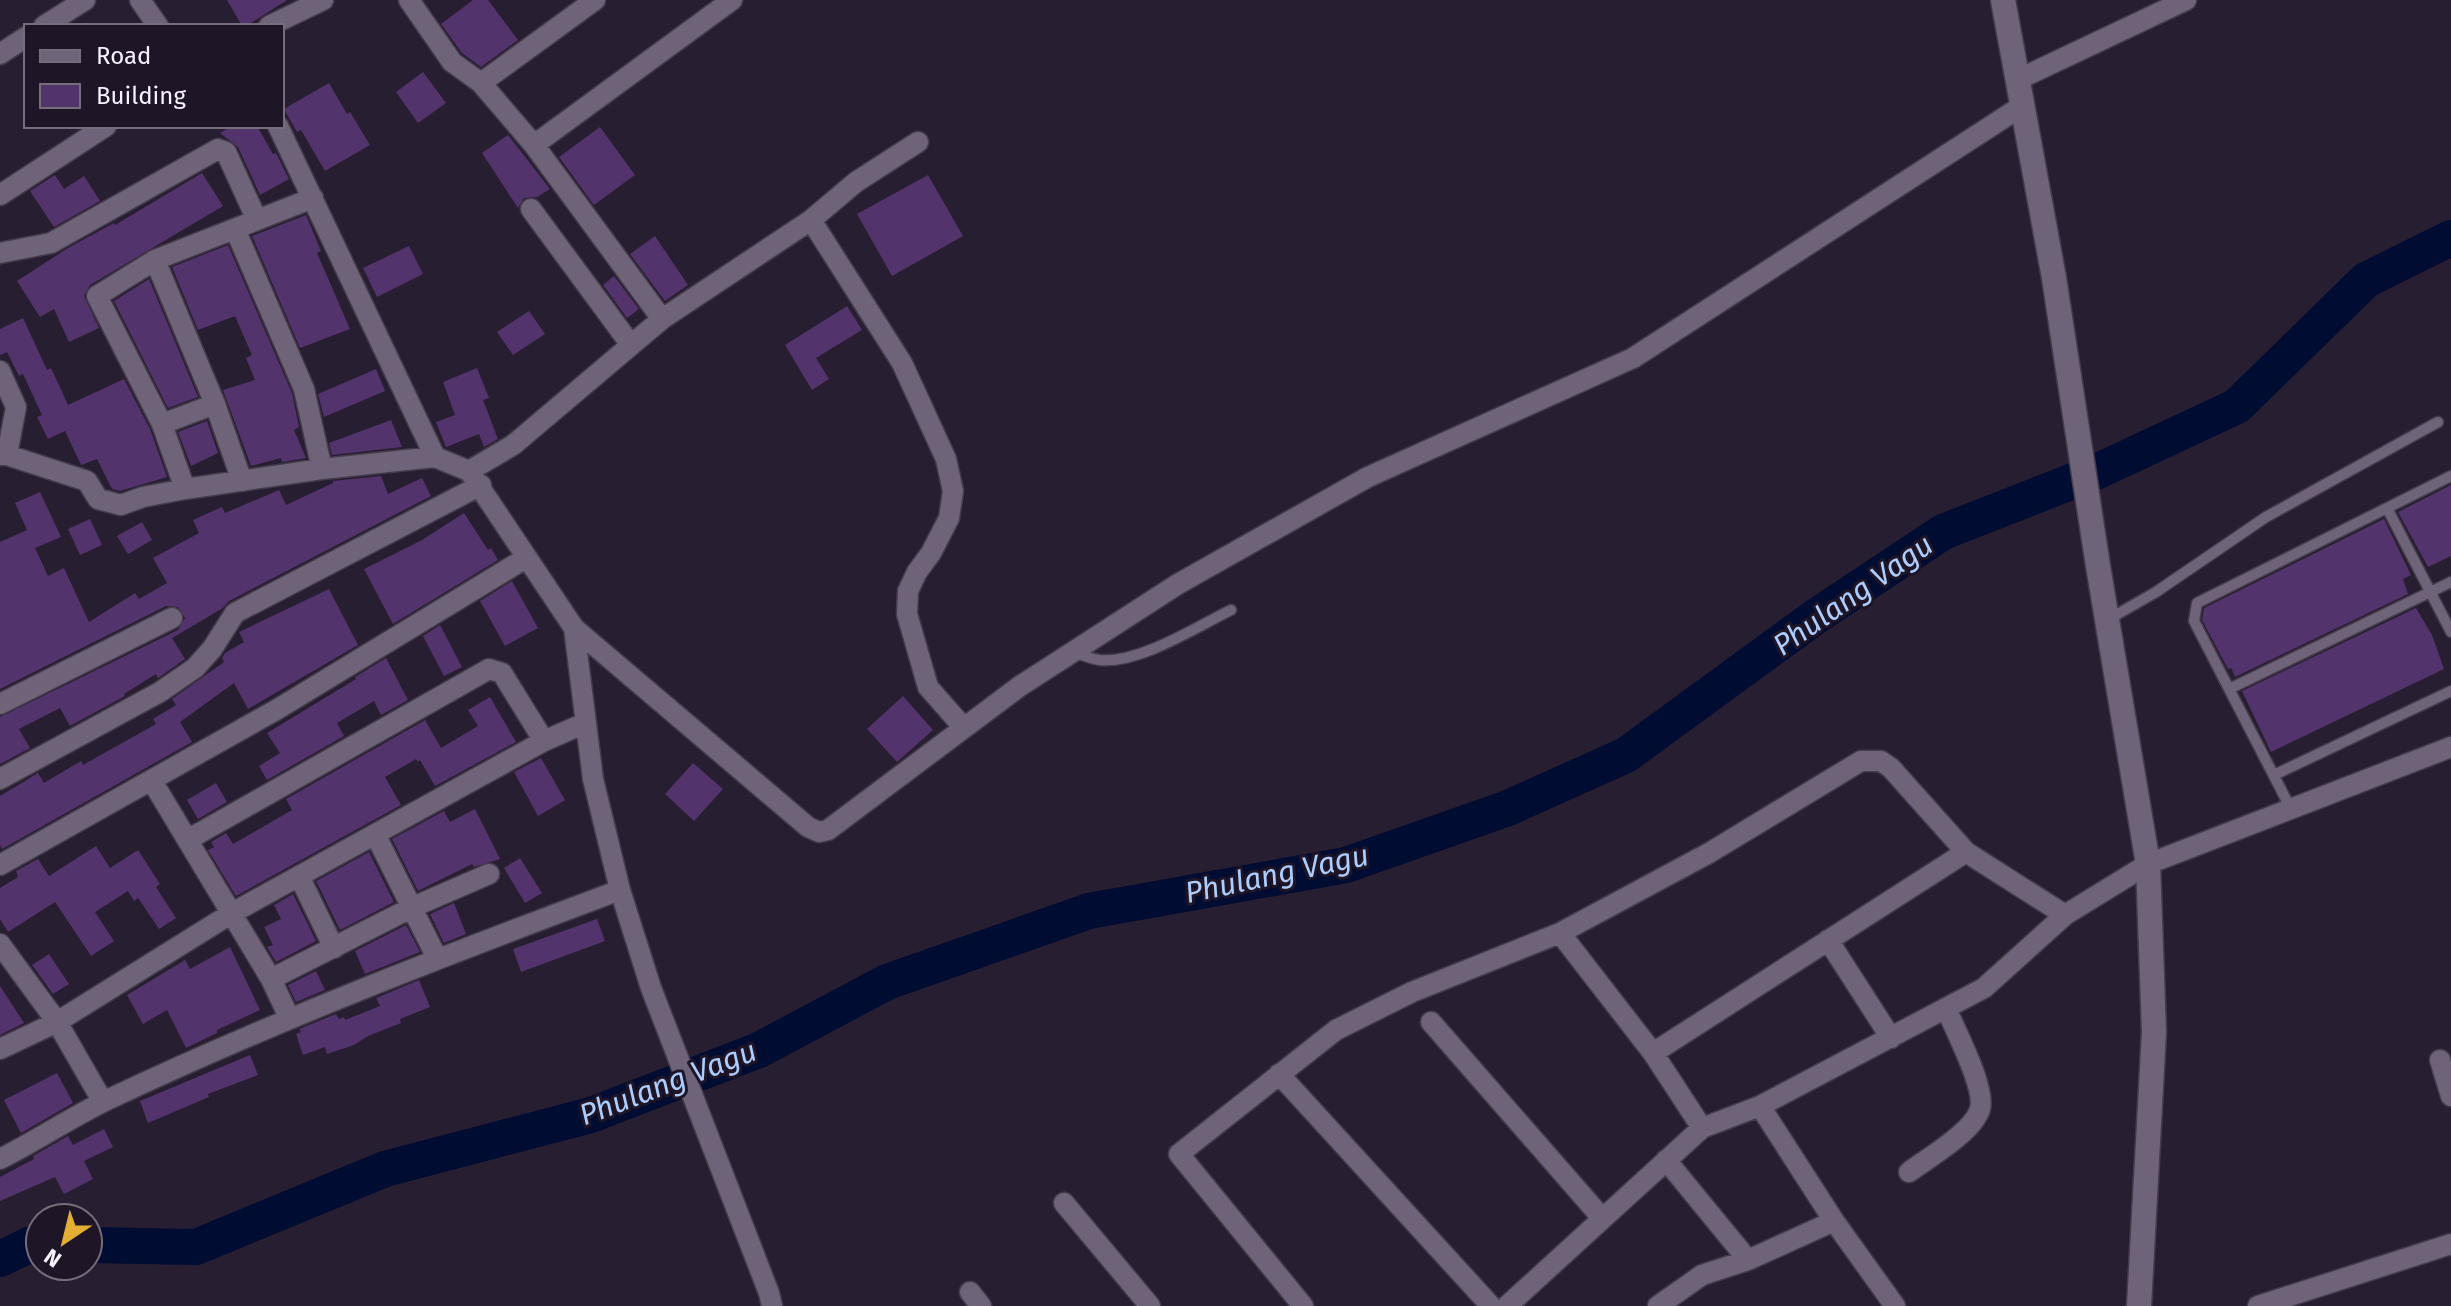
<svg xmlns="http://www.w3.org/2000/svg" width="2451" height="1306" font-family="'Fira Sans',sans-serif">
<style>
.lines{fill:none;stroke-linecap:round;stroke-linejoin:round}
.river{stroke:#000c31;stroke-width:36}
.building{fill:#53336b}
.service-casing{stroke:#443b4b;stroke-width:13}
.minor-casing{stroke:#443b4b;stroke-width:23}
.tertiary-casing{stroke:#443b4b;stroke-width:27}
.service{stroke:#6e6379;stroke-width:10}
.minor{stroke:#6e6379;stroke-width:20}
.tertiary{stroke:#6e6379;stroke-width:24}
.labels{text-anchor:middle;stroke-width:6;stroke-linejoin:round;paint-order:stroke}
.water-label{font-size:30px;font-style:italic;fill:#accdfd;stroke:#1e1526}
</style>
<rect width="100%" height="100%" fill="#281e31"/>
<g class="lines">
<!-- river -->
<path class="river" d="M 88,1245 L 196,1247 L 385,1169 L 591,1115 L 759,1050 L 887,982 L 1089,911 L 1346,865 L 1508,808 L 1626,755 L 1815,617 L 1943,532 L 2096,472 L 2237,406 L 2366,280 L 2451,238
M 0,1259 L 31,1244 L 40,1244"/>
</g>
<!-- building -->
<path class="building" d="M 227,0 L 287,0 L 246,26 L 242,26 Z
M 473,0 L 488,0 L 518,40 L 481,67 L 462,53 L 441,24 Z
M 423,72 L 446,103 L 418,123 L 396,92 Z
M 329,83 L 347,114 L 350,112 L 370,145 L 325,171 L 301,130 L 297,132 L 284,109 Z
M 232,126 L 257,126 L 273,154 L 276,153 L 289,179 L 260,195 L 238,147 L 220,133 Z
M 600,127 L 635,175 L 594,205 L 559,157 Z
M 508,135 L 550,189 L 537,197 L 524,198 L 518,208 L 482,153 Z
M 202,173 L 223,206 L 90,285 L 84,296 L 99,328 L 69,342 L 54,309 L 40,317 L 17,281 L 68,248 L 114,223 L 115,225 Z
M 55,175 L 64,189 L 84,176 L 100,201 L 54,227 L 30,191 Z
M 928,175 L 963,236 L 892,276 L 857,214 Z
M 306,215 L 321,251 L 317,253 L 350,329 L 300,348 L 252,236 Z
M 655,236 L 688,285 L 665,301 L 630,254 Z
M 228,245 L 292,393 L 299,427 L 294,430 L 306,458 L 282,462 L 281,458 L 251,466 L 223,390 L 255,380 L 246,358 L 252,355 L 235,316 L 198,330 L 172,267 Z
M 409,246 L 423,274 L 377,297 L 363,268 Z
M 614,276 L 639,309 L 627,318 L 603,285 Z
M 149,279 L 198,397 L 168,408 L 114,301 Z
M 847,306 L 862,330 L 816,358 L 829,379 L 812,390 L 785,345 Z
M 529,311 L 545,334 L 513,355 L 497,332 Z
M 23,318 L 47,370 L 51,368 L 68,405 L 124,379 L 150,429 L 167,477 L 120,491 L 112,489 L 97,459 L 81,465 L 65,431 L 48,439 L 37,417 L 42,415 L 23,374 L 19,376 L 7,352 L 0,355 L 0,329 Z
M 477,368 L 489,398 L 483,400 L 498,439 L 484,447 L 479,434 L 446,447 L 436,422 L 455,415 L 443,382 Z
M 376,369 L 385,391 L 324,417 L 318,394 Z
M 391,420 L 402,447 L 332,455 L 329,443 Z
M 207,421 L 218,453 L 191,466 L 178,432 Z
M 381,476 L 388,494 L 422,478 L 431,496 L 229,601 L 223,608 L 172,638 L 185,659 L 158,678 L 156,674 L 124,694 L 125,696 L 70,726 L 60,708 L 19,729 L 30,748 L 0,764 L 0,717 L 178,630 L 185,618 L 178,607 L 166,606 L 0,689 L 0,542 L 27,530 L 15,503 L 40,492 L 61,537 L 35,548 L 48,576 L 64,568 L 89,622 L 135,593 L 139,599 L 167,583 L 153,558 L 199,533 L 193,520 L 222,507 L 225,513 L 279,490 L 286,505 L 333,483 L 333,481 Z
M 2451,485 L 2451,556 L 2428,567 L 2398,512 Z
M 464,513 L 488,550 L 491,548 L 498,560 L 393,624 L 364,569 L 422,540 Z
M 90,519 L 102,545 L 80,555 L 68,529 Z
M 2384,519 L 2411,575 L 2403,579 L 2408,594 L 2235,677 L 2231,668 L 2228,669 L 2202,620 L 2204,608 Z
M 142,522 L 152,540 L 128,554 L 117,536 Z
M 512,581 L 538,628 L 505,646 L 480,601 Z
M 329,589 L 358,645 L 248,709 L 234,683 L 180,722 L 192,742 L 2,849 L 0,845 L 0,796 L 38,773 L 44,783 L 81,761 L 83,765 L 156,724 L 153,719 L 176,705 L 172,699 L 224,662 L 222,658 L 225,653 L 244,642 L 239,632 Z
M 2416,608 L 2432,635 L 2444,669 L 2271,752 L 2242,691 Z
M 440,625 L 462,667 L 444,676 L 423,636 Z
M 386,658 L 408,700 L 381,715 L 374,701 L 337,723 L 344,736 L 267,780 L 259,766 L 280,753 L 267,733 L 356,679 L 355,677 Z
M 903,696 L 933,730 L 897,762 L 867,729 Z
M 490,697 L 516,742 L 435,786 L 420,760 L 418,762 L 416,759 L 385,777 L 401,805 L 236,896 L 208,850 L 214,847 L 211,842 L 226,833 L 233,844 L 292,810 L 286,799 L 425,720 L 441,748 L 478,726 L 468,710 Z
M 541,758 L 565,800 L 538,816 L 514,772 Z
M 693,763 L 723,789 L 694,821 L 665,794 Z
M 216,783 L 227,802 L 198,819 L 187,800 Z
M 475,809 L 500,859 L 474,867 L 472,864 L 418,891 L 392,839 L 444,811 L 450,822 Z
M 96,846 L 110,868 L 138,850 L 160,884 L 156,887 L 176,918 L 159,929 L 138,898 L 134,901 L 128,891 L 95,912 L 114,941 L 91,956 L 55,902 L 8,932 L 0,919 L 0,888 L 18,877 L 16,871 L 38,859 L 49,876 Z
M 369,852 L 394,902 L 340,930 L 316,881 Z
M 520,858 L 542,893 L 525,903 L 504,868 Z
M 293,894 L 316,941 L 276,962 L 267,947 L 273,945 L 264,927 L 281,919 L 274,905 Z
M 454,903 L 466,934 L 444,943 L 430,914 Z
M 597,919 L 605,941 L 521,972 L 513,949 Z
M 406,925 L 420,952 L 365,974 L 355,951 Z
M 230,947 L 260,1010 L 217,1030 L 217,1033 L 186,1048 L 167,1010 L 143,1024 L 127,995 L 185,960 L 190,969 Z
M 49,954 L 69,984 L 53,994 L 32,965 Z
M 316,971 L 325,990 L 296,1002 L 288,985 Z
M 419,980 L 430,1007 L 400,1019 L 401,1023 L 368,1036 L 354,1045 L 327,1054 L 325,1047 L 303,1055 L 296,1034 L 301,1032 L 299,1029 L 336,1014 L 339,1019 L 344,1017 L 345,1020 L 380,1006 L 376,998 Z
M 0,986 L 24,1023 L 0,1035 Z
M 250,1055 L 258,1075 L 208,1094 L 209,1097 L 148,1123 L 140,1101 Z
M 57,1073 L 73,1103 L 21,1133 L 4,1100 Z
M 104,1129 L 113,1147 L 84,1161 L 93,1179 L 64,1194 L 55,1177 L 0,1201 L 0,1177 L 34,1159 L 33,1156 L 68,1136 L 73,1145 Z"/>
<g class="lines">
<defs>
<path id="service" d="M 2387,508 L 2451,632
M 2109,619 L 2156,592 L 2266,517 L 2438,422
M 1075,653 C 1083,655 1092,659 1100,660 C 1139,664 1196,627 1231,610
M 2229,689 L 2451,582
M 2274,775 L 2451,691
M 2291,809 L 2194,621 L 2197,603 L 2451,476"/>
<path id="minor" d="M 140,0 L 158,26
M 409,0 L 452,62 L 481,83 L 534,145 L 662,319 L 513,445 L 469,471
M 44,26 L 85,0
M 269,26 L 323,0
M 0,54 L 26,37
M 2017,80 L 2186,0
M 481,83 L 595,0
M 278,126 L 435,457 L 469,471 L 574,628 L 593,779 L 620,890 L 651,988 L 769,1293 L 772,1306
M 534,145 L 732,0
M 0,195 L 106,126
M 531,209 L 631,345
M 811,220 L 902,363 L 946,459 L 953,491 L 949,518 L 931,553 L 917,572 L 908,591 L 907,614 L 928,687 L 964,728
M 235,229 L 304,389 L 322,469
M 0,253 L 51,243 L 218,149 L 226,152 L 257,220 L 313,198
M 155,260 L 215,404 L 242,481
M 662,319 L 811,220 L 856,182 L 918,142
M 0,371 L 16,407 L 7,455
M 162,424 L 215,404
M 0,455 L 7,455 L 87,481 L 98,499 L 121,505 L 143,497 L 185,489 L 322,469 L 435,457
M 185,489 L 162,424 L 97,296 L 155,260 L 257,220
M 574,628 L 808,827 L 819,832 L 828,830 L 1020,686 L 1178,584 L 1368,477 L 1633,358 L 2022,106
M 0,704 L 172,618
M 0,779 L 160,692 L 195,668 L 212,649 L 235,613 L 481,485
M 152,781 L 271,979 L 289,1017
M 375,834 L 437,958
M 189,839 L 489,669 L 502,673 L 544,741
M 0,865 L 276,710 L 526,558
M 299,876 L 334,948
M 1560,933 L 1653,1053 L 1702,1128
M 1828,940 L 1891,1038
M 0,944 L 57,1022 L 103,1102
M 271,979 L 413,907 L 489,874
M 1431,1022 L 1602,1218
M 0,1049 L 57,1022 L 232,913 L 544,741 L 585,723
M 1653,1053 L 1966,852
M 2440,1060 L 2451,1096
M 1279,1074 L 1491,1306
M 0,1159 C 36,1141 70,1118 107,1100 C 274,1021 446,955 620,890
M 1666,1160 L 1748,1260
M 1909,1172 C 1928,1158 1973,1132 1980,1109 C 1986,1088 1955,1030 1946,1008
M 1064,1203 L 1150,1306
M 970,1292 L 981,1306
M 1303,1306 L 1179,1154 L 1336,1030 L 1412,992 L 1560,933 L 1709,853 L 1861,761 L 1881,761 L 1891,768 L 1966,852 L 2065,915
M 1507,1306 L 1702,1128 L 1760,1106
M 1658,1306 L 1702,1275 L 1748,1260 L 1834,1221
M 1895,1306 L 1834,1221 L 1760,1106 L 1984,988 L 2065,915 L 2148,864 L 2451,747
M 2258,1306 L 2451,1244"/>
<path id="tertiary" d="M 2003,0 L 2054,278 L 2098,566 L 2148,864 L 2154,1032 L 2139,1306"/>
</defs>
<!-- service casing -->
<use href="#service" class="service-casing"/>
<!-- minor casing -->
<use href="#minor" class="minor-casing"/>
<!-- tertiary casing -->
<use href="#tertiary" class="tertiary-casing"/>
<!-- service -->
<use href="#service" class="service"/>
<!-- minor -->
<use href="#minor" class="minor"/>
<!-- tertiary -->
<use href="#tertiary" class="tertiary"/>
</g>
<g class="labels">
<!-- water labels -->
<g class="water-label">
<text transform="translate(1853 595) rotate(-35)" y="10">Phulang Vagu</text>
<text transform="translate(1277 874) rotate(-12)" y="10">Phulang Vagu</text>
<text transform="translate(668 1083) rotate(-21)" y="10">Phulang Vagu</text>
</g>
</g>
<!-- legend -->
<rect x="24" y="24" width="260" height="104" fill="#1e1526" stroke="#756d7c" stroke-width="2"/>
<rect x="40" y="50" width="40" height="12" fill="#6e6379" stroke="#756d7c" stroke-width="2"/>
<text x="96" y="64" font-size="24" fill="#f8f1fe">Road</text>
<rect x="40" y="84" width="40" height="24" fill="#53336b" stroke="#756d7c" stroke-width="2"/>
<text x="96" y="104" font-size="24" fill="#f8f1fe">Building</text>
<!-- north arrow -->
<g transform="translate(64 1242) rotate(215)"><circle r="38" fill="#1e1526" stroke="#756d7c" stroke-width="2"/>
<path d="M0-6L14 30L0 20L-14 30Z" fill="#e4ae35"/>
<text y="-12" font-size="22" font-weight="bold" text-anchor="middle" fill="#f8f1fe">N</text>
</g>
</svg>
